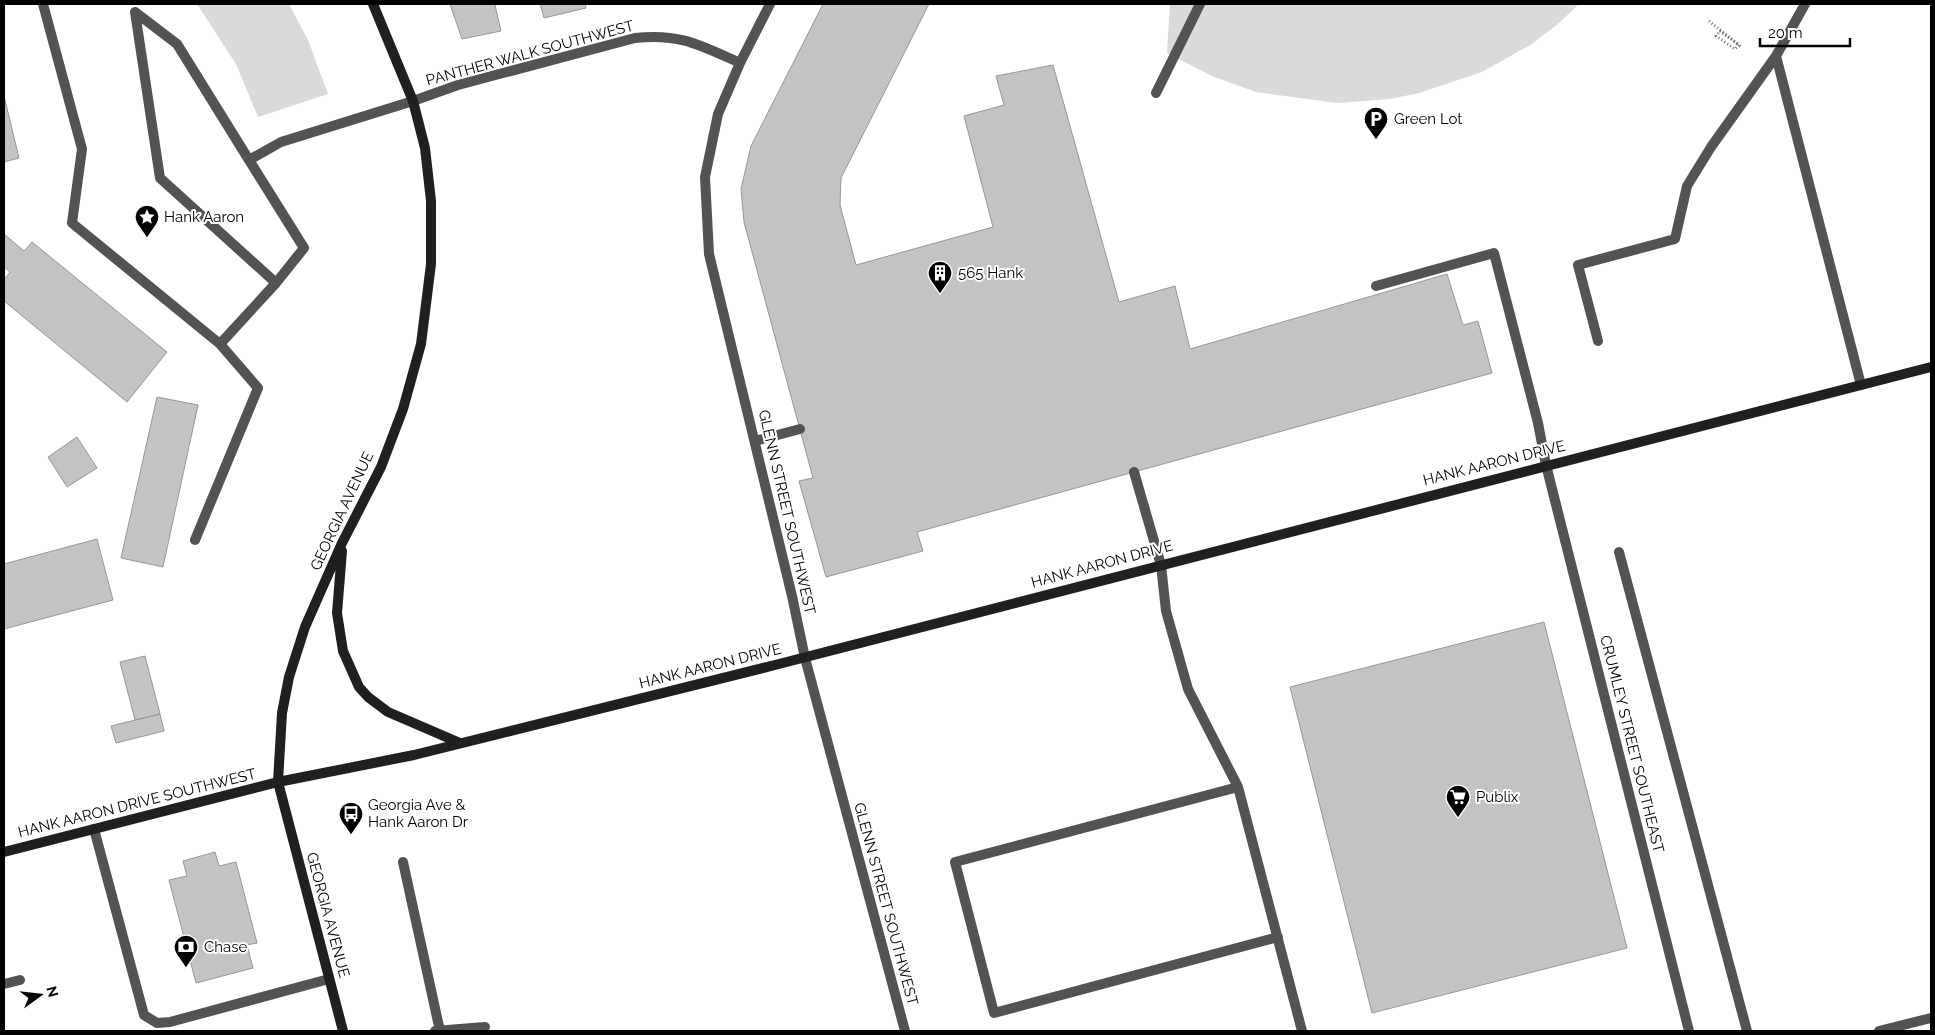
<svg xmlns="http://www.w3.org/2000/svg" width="1935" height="1035" font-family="Raleway,sans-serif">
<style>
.green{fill:#dadada}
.building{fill:#c3c3c3;stroke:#979797}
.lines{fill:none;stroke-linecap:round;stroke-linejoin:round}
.path{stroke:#757575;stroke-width:3;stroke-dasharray:1 2.5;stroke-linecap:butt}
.service{stroke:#535353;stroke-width:10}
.minor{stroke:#535353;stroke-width:10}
.secondary{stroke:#202020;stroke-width:10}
.labels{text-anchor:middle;stroke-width:4;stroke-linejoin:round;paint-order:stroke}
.street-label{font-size:15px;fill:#000;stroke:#fff}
.poi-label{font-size:15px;fill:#000;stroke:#fff;text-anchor:start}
</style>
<rect width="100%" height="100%" fill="#fff"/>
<!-- green -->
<path class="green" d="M 197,4 L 289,4 L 308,40 L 328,94 L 258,117 L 236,64 Z
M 1170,4 L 1579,4 L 1559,23 L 1532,44 L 1482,72 L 1419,93 L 1390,99 L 1337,103 L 1256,92 L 1212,76 L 1167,53 Z"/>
<!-- building -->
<path class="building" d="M 450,4 L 500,4 L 495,5 L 501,31 L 462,39 Z
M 540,4 L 585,4 L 586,8 L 544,18 Z
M 823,4 L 929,4 L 841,178 L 840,205 L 856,265 L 993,227 L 964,116 L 1004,105 L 996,76 L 1053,65 L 1119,302 L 1175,286 L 1190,349 L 1447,274 L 1463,325 L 1478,321 L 1492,373 L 917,532 L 923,551 L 826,577 L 799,481 L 813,478 L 744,222 L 741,189 L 751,146 Z
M 4,96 L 19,158 L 4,162 Z
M 4,234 L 24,251 L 32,242 L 167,352 L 127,402 L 4,301 L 4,280 L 10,272 L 4,267 Z
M 157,397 L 198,405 L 163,567 L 121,558 Z
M 77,437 L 97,468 L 67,487 L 48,457 Z
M 97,539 L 113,600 L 4,629 L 4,564 Z
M 1544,622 L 1627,948 L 1372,1013 L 1290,687 Z
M 145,656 L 160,714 L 135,720 L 120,662 Z
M 160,714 L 164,731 L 116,743 L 111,726 Z
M 215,852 L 219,866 L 236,862 L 257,943 L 247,945 L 253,968 L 196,983 L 169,880 L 187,876 L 183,861 Z"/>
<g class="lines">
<!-- path -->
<path class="path" d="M 1709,21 L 1739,45 L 1735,49 L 1716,36 L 1720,31 L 1739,45 L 1741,47"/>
<!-- service -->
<path class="service" d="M 43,4 L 82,149 L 72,223 L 220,344 L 276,283 L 304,248 L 249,160
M 1776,56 L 1861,385
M 1156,93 L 1200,4
M 276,283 L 160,178 L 135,12 L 177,44 L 249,160 L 281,142 L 413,101
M 1376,286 L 1494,253 L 1538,423 L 1546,465
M 1598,341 L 1578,265 L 1675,239 L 1687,186 L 1711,147 L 1776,56 L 1805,4
M 755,441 L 800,429
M 1134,472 L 1161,565 L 1166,611 L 1188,689 L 1238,787 L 1302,1031
M 195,540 L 258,388 L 220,344
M 1619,552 L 1747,1031
M 1238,787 L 955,862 L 994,1013 L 1278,937
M 94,829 L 144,1015 L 157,1023 L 170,1022 L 329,979
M 403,862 L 440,1031
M 435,1031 L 485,1027"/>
<!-- minor -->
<path class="minor" d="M 770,4 L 740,63 L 718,114 L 705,177 L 709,254 L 792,596 L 805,658 L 905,1031
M 413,101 L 458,85 L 635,38 C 680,33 700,45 740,63
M 1546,465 L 1689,1031
M 4,984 L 20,980
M 1879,1031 L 1931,1018"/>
<!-- secondary -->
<path class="secondary" d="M 342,551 L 337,613 L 343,651 L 359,687 L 368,697 L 388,712 L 460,743
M 4,852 L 278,782 L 414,755 L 775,665 L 1931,367
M 343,1031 L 278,782 L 282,713 L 289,677 L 305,627 L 342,543 L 381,467 L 403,409 L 421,344 L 431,264 L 431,201 L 425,148 L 413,101 L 373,4"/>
</g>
<!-- icons -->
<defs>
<symbol id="parking-pin" viewBox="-11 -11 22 30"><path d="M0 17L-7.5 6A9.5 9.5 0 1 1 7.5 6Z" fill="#000" stroke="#fff"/><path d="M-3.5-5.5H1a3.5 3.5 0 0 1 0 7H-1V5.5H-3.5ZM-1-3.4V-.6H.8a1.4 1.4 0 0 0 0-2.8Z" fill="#fff"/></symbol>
<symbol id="sight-pin" viewBox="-11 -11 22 30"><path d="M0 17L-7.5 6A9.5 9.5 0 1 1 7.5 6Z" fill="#000" stroke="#fff"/><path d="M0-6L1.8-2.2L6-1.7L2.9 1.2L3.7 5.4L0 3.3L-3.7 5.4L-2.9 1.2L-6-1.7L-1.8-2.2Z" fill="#fff"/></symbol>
<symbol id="building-pin" viewBox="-11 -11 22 30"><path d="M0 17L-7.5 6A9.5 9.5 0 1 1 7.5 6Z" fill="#000" stroke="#fff"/><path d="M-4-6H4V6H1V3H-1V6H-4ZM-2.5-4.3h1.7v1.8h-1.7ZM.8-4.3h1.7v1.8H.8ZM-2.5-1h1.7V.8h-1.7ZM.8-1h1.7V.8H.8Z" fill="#fff"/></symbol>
<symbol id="supermarket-pin" viewBox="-11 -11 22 30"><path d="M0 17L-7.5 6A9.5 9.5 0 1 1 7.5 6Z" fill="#000" stroke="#fff"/><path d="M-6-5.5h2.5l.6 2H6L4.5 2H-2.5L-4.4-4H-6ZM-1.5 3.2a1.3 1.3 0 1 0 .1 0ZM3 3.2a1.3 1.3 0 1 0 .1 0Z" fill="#fff"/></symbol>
<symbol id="bus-pin" viewBox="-11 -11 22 30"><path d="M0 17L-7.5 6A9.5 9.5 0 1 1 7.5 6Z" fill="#000" stroke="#fff"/><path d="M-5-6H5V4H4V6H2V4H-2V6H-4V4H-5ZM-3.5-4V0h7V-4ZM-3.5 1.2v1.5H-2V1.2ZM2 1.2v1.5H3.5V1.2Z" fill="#fff"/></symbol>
<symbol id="bank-pin" viewBox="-11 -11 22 30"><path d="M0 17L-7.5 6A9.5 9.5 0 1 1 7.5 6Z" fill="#000" stroke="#fff"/><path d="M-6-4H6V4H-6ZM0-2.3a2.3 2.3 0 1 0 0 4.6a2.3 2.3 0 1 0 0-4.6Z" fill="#fff"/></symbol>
</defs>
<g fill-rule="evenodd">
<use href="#parking-pin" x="1362" y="105" width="28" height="38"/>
<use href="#sight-pin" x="133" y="203" width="28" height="38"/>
<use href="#building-pin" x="926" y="259" width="28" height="38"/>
<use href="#supermarket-pin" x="1444" y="783" width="28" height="38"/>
<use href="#bus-pin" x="337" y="800" width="28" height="38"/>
<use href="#bank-pin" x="172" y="933" width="28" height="38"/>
</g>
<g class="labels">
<!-- street labels -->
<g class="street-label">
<text transform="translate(530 53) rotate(-15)" y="5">PANTHER WALK SOUTHWEST</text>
<text transform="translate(1494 463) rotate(-14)" y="5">HANK AARON DRIVE</text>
<text transform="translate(342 511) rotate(-65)" y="5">GEORGIA AVENUE</text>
<text transform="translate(787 512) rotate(77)" y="5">GLENN STREET SOUTHWEST</text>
<text transform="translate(1102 564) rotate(-15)" y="5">HANK AARON DRIVE</text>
<text transform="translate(710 666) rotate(-14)" y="5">HANK AARON DRIVE</text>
<text transform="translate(1632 744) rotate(76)" y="5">CRUMLEY STREET SOUTHEAST</text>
<text transform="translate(137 803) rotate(-14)" y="5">HANK AARON DRIVE SOUTHWEST</text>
<text transform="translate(886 904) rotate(75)" y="5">GLENN STREET SOUTHWEST</text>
<text transform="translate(328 915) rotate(75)" y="5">GEORGIA AVENUE</text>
</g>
<!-- poi labels -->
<g class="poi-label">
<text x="1394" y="124">Green Lot</text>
<text x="164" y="222">Hank Aaron</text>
<text x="958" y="278">565 Hank</text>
<text x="1476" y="802">Publix</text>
<text x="368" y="810">Georgia Ave &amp;<tspan x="368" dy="17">Hank Aaron Dr</tspan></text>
<text x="204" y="952">Chase</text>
</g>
</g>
<!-- border -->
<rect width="1935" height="1035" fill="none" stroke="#000000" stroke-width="10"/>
<!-- north arrow -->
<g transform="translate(40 995) rotate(75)" stroke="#ffffff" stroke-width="4" paint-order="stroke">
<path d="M0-4L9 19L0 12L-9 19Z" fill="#000000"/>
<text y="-8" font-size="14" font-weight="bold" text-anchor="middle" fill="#000000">N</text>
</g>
<!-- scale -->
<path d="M1760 38v8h90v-8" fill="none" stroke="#000000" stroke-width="2.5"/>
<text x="1768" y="38" font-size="15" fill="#000000" stroke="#ffffff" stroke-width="4" paint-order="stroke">20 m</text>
</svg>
